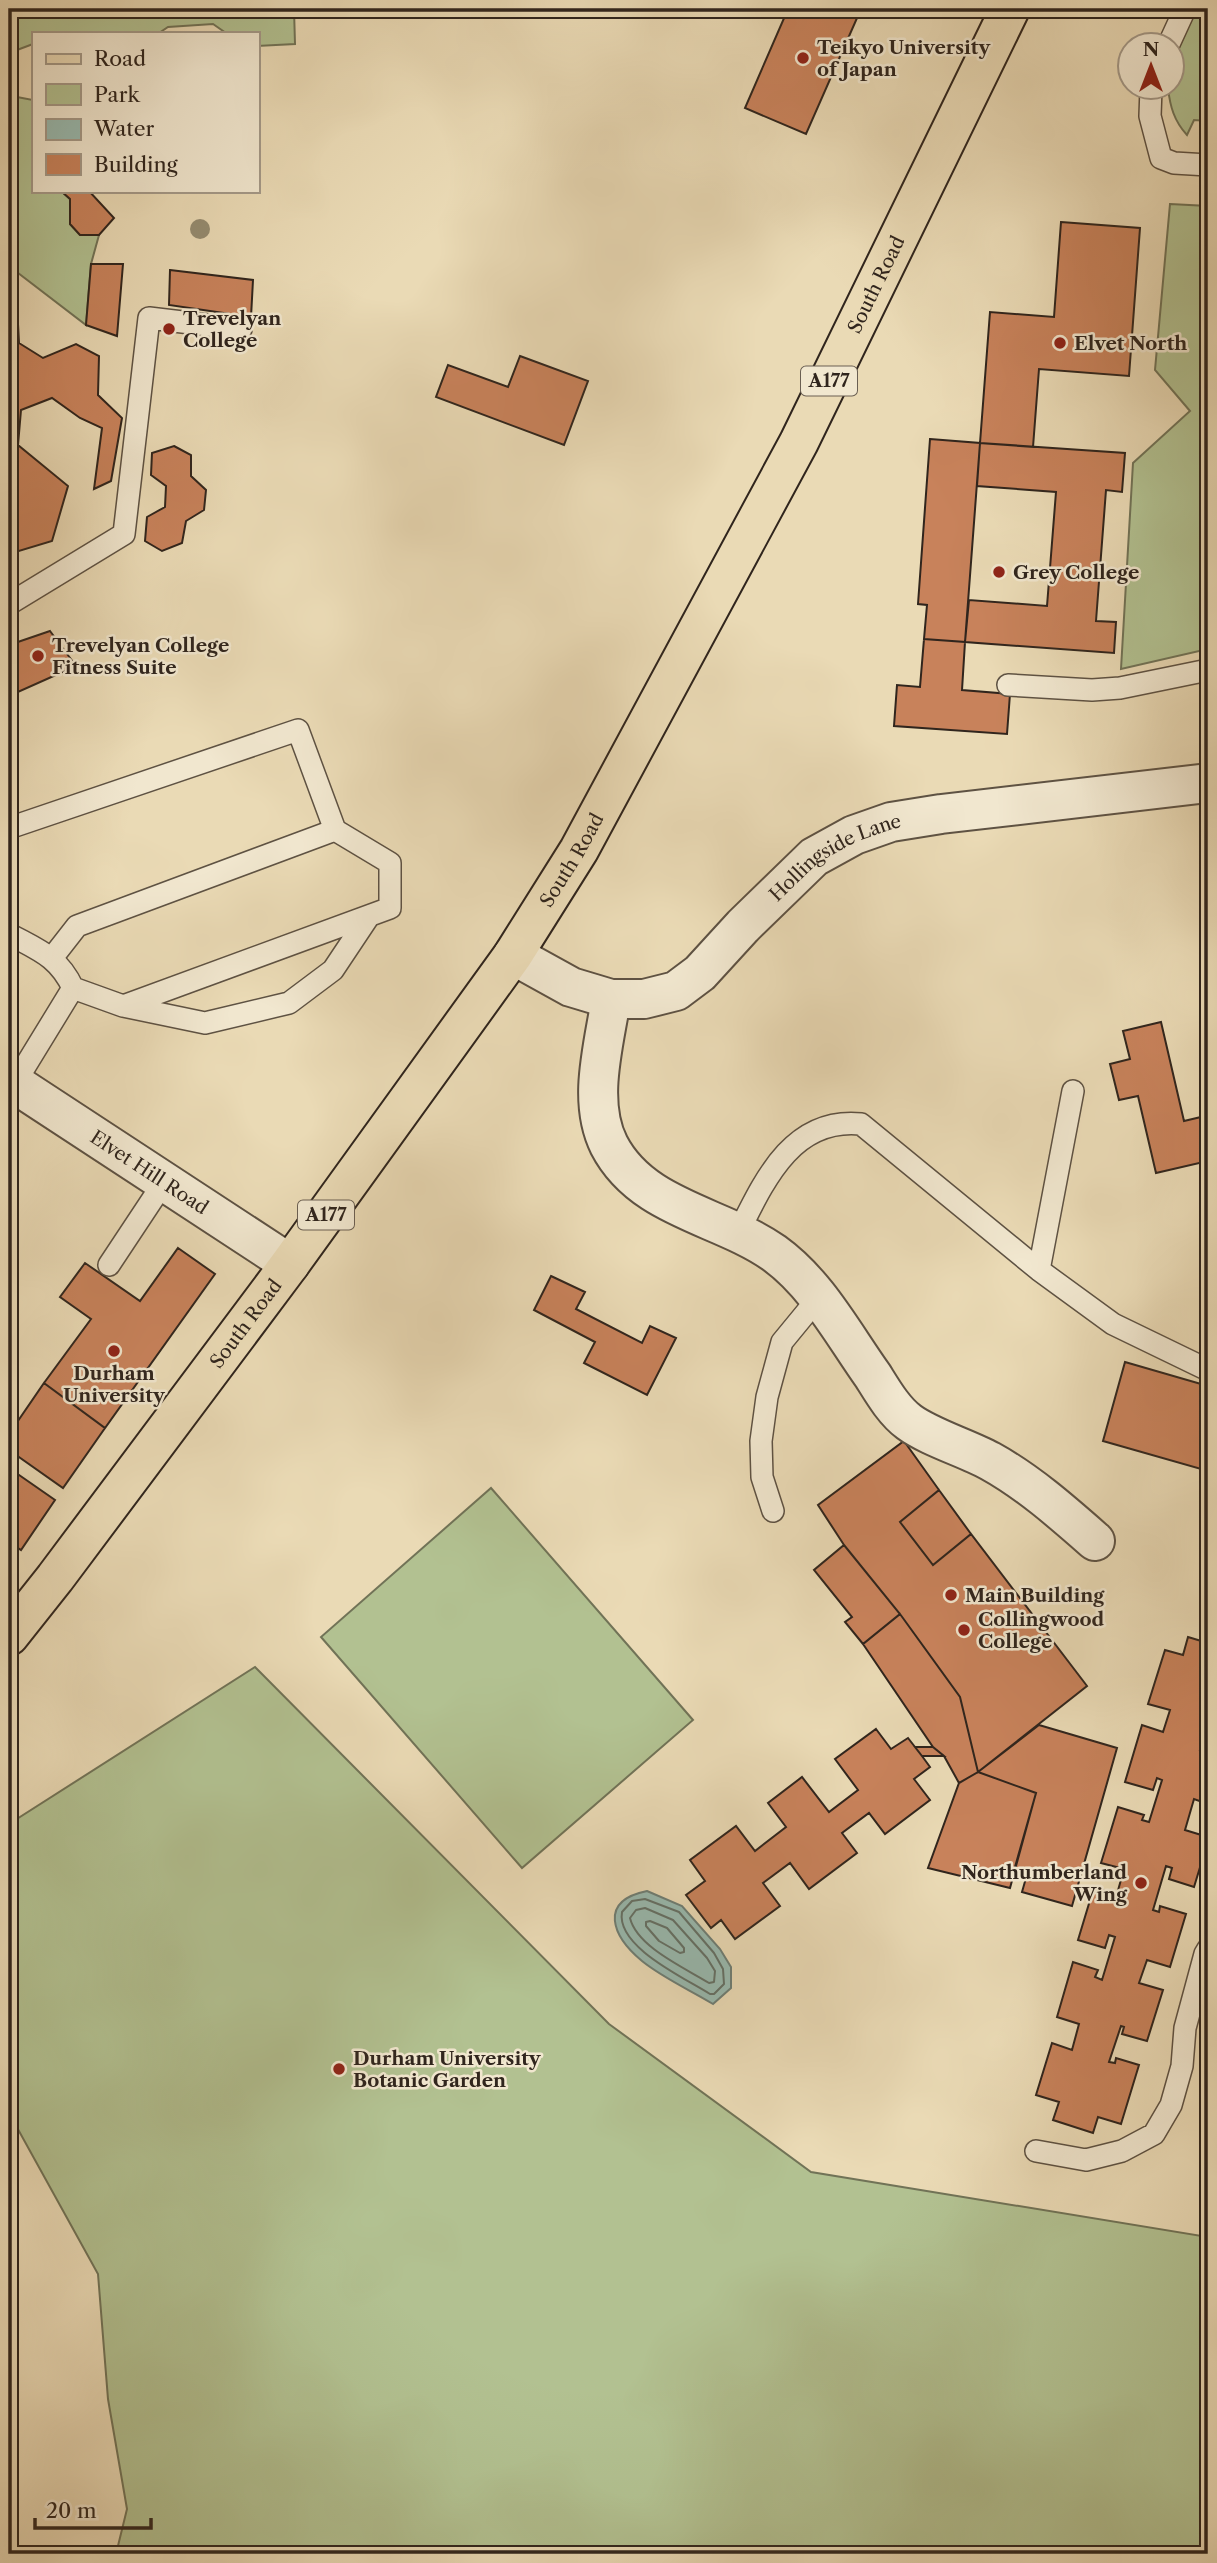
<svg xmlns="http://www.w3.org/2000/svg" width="1217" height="2563" font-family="'Libre Caslon Text',serif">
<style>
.green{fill:#b2c191;stroke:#717357;stroke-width:2}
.water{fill:#98bab0;stroke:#6e7e75;stroke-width:2}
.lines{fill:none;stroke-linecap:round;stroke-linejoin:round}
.shore{stroke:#647066;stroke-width:2}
.building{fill:#c8825b;stroke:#30251d;stroke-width:2}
.service-casing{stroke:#5e5243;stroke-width:24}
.minor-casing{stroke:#5e5243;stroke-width:42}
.primary-casing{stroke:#30251d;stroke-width:42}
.service{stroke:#f1e7cf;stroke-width:21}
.minor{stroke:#f1e7cf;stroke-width:38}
.primary{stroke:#eadab5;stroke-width:38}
.tree{fill:#958c71}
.poi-dot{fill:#8f2418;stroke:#f1e7cf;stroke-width:2.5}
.labels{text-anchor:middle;stroke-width:5;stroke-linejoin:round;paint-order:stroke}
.shield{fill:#f1e7cf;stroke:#6a5f52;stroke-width:2}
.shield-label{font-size:18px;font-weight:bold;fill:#30251d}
.poi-label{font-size:19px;font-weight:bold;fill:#30251d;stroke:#f1e7cf;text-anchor:start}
.street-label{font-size:19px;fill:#30251d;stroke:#f1e7cf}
</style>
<rect width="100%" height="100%" fill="#eadab5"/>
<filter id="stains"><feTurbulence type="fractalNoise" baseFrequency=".00286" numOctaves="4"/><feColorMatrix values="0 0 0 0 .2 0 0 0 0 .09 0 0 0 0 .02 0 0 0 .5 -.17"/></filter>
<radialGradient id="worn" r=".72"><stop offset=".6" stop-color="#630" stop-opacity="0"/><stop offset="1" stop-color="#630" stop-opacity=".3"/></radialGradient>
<!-- green -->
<path class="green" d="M 9,9 L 294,9 L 295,44 L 257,46 L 257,33 L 226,33 L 213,24 L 168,27 L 159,33 L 33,33 L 33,44 L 9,53 Z
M 1196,9 L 1208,9 L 1208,121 L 1194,120 L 1187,135 C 1174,121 1170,106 1168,88 L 1172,88 L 1172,63 Z
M 17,97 L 33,100 L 33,191 L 61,191 L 70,199 L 70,224 L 80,235 L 99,235 L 91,264 L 86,325 L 9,266 L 9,199 L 11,195 L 9,126 L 17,123 Z
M 1170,204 L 1208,206 L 1208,649 L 1121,669 L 1133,463 L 1190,411 L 1155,370 Z
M 491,1488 L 693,1720 L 522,1868 L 321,1637 Z
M 255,1667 L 609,2024 L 811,2172 L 1208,2237 L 1208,2554 L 116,2554 L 127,2509 L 108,2399 L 98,2274 L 9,2113 L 9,1824 Z"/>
<!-- water -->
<path class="water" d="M 647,1891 L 682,1906 L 720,1949 L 731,1967 L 731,1988 L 713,2004 C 690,1990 663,1978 642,1961 C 612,1936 598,1901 647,1891 Z"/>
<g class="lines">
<!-- shore -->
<path class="shore" d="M 645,1899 L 679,1912 L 714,1953 L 723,1969 L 724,1984 L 714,1994 L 710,1994 C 685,1978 616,1947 622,1912 L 632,1901 Z
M 645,1908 L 673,1920 L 707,1958 L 715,1971 L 714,1982 L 709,1983 C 685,1968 637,1947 630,1918 L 636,1910 Z
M 650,1921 L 667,1928 L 684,1948 L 684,1952 L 680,1953 L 659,1941 L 646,1926 L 646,1922 Z"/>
</g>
<!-- building -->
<path class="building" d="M 788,9 L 861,9 L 806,134 L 745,108 Z
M 61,191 L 89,191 L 114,218 L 99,235 L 80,235 L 70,224 L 70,199 Z
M 1061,222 L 1140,228 L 1129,376 L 1039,369 L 1033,447 L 980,443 L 990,312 L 1054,317 Z
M 91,264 L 123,264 L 117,336 L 86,325 Z
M 170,270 L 253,280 L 251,317 L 169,305 Z
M 9,297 L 17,305 L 19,343 L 43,358 L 76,344 L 99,356 L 98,395 L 122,418 L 111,481 L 94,489 L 102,428 L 80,418 L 52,398 L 21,410 L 18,445 L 68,486 L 52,541 L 9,554 Z
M 520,356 L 588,381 L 564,445 L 436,397 L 448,365 L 508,387 Z
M 930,439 L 980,443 L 965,642 L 924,639 L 927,605 L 918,604 Z
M 980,443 L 1125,453 L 1122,492 L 1106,490 L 1096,621 L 1116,622 L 1114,653 L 965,642 L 969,600 L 1047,606 L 1056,492 L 977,486 Z
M 174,446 L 191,455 L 191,476 L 206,490 L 204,510 L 186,521 L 182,543 L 162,551 L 145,541 L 147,517 L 165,507 L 166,486 L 151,475 L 152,453 Z
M 50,631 L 76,666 L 9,696 L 9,645 Z
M 924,639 L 965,642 L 962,690 L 1010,694 L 1007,734 L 894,726 L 897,685 L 920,687 Z
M 1161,1022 L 1184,1121 L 1201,1117 L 1208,1139 L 1208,1161 L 1156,1173 L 1138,1096 L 1119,1100 L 1110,1064 L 1130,1059 L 1123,1031 Z
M 178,1248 L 215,1274 L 105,1428 L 44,1383 L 91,1319 L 60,1297 L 85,1263 L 140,1301 Z
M 551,1276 L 585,1292 L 576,1309 L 642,1343 L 650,1326 L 676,1338 L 647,1395 L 584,1363 L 595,1342 L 534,1310 Z
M 1125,1362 L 1208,1386 L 1208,1471 L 1103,1441 Z
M 44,1383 L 105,1428 L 63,1488 L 9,1450 L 9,1434 Z
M 904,1441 L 939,1490 L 900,1522 L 933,1565 L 971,1534 L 1087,1686 L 978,1772 L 960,1697 L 900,1614 L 844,1545 L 818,1505 Z
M 9,1468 L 55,1500 L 21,1550 L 9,1542 Z
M 939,1490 L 971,1534 L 933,1565 L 900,1522 Z
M 844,1545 L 900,1614 L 863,1644 L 845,1622 L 852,1617 L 814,1570 Z
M 900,1614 L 960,1697 L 978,1772 L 959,1783 L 944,1756 L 933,1747 L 863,1644 Z
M 1188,1637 L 1208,1643 L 1208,1724 L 1200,1750 L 1206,1752 L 1208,1748 L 1208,1804 L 1194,1799 L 1185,1830 L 1208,1837 L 1208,1841 L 1194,1887 L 1169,1879 L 1172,1868 L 1166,1866 L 1153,1910 L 1159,1912 L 1160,1906 L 1186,1914 L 1170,1967 L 1147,1960 L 1139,1983 L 1163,1990 L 1147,2041 L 1122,2034 L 1124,2027 L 1121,2026 L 1109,2062 L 1115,2063 L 1116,2058 L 1139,2065 L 1121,2124 L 1098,2117 L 1093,2133 L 1053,2120 L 1059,2102 L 1036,2095 L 1052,2043 L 1072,2050 L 1079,2024 L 1057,2017 L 1073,1962 L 1098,1970 L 1095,1977 L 1102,1980 L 1115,1937 L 1109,1935 L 1105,1948 L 1078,1940 L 1094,1887 L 1117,1894 L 1124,1869 L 1101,1863 L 1118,1807 L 1144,1815 L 1142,1820 L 1149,1822 L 1162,1780 L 1157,1778 L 1153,1790 L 1125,1782 L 1142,1725 L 1163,1732 L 1170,1710 L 1148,1704 L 1165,1650 L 1183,1655 Z
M 1039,1725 L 1117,1748 L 1072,1906 L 1022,1892 L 1026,1878 L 1013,1874 L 1036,1793 L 978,1772 Z
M 876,1729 L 891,1749 L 908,1738 L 922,1756 L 930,1767 L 914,1779 L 930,1800 L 885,1834 L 869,1813 L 842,1833 L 857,1853 L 809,1889 L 790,1863 L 763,1883 L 780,1906 L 735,1939 L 721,1920 L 711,1928 L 686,1895 L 705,1881 L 690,1860 L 736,1826 L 755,1851 L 786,1827 L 768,1803 L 802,1777 L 829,1812 L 858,1790 L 835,1759 Z
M 915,1747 L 933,1747 L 944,1756 L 922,1756 Z
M 978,1772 L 1036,1793 L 1010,1888 L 928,1868 L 959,1783 Z"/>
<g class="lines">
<defs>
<path id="service" d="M 1168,46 L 1185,9
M 1151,88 L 1150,116 L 1161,158 L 1174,163 L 1208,165
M 9,604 L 124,534 L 149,318 L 241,329
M 1008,685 L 1092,690 L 1120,688 L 1208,670
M 9,828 L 298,730 L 335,830 L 390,863 L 390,908 L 123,1006 L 73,988 C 58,956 38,950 9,934
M 52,958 L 77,926 L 335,830
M 123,1006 L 205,1023 L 289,1003 L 333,970 L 369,916
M 10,1091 L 73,988
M 738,1233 C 764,1181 792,1117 861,1124 L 1039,1270 L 1113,1324 L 1208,1370
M 109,1265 L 164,1182
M 1039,1270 L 1073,1091
M 773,1511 L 762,1477 L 761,1441 L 767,1397 L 782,1342 L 819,1297
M 1036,2151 L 1086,2160 L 1122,2151 L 1154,2134 L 1171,2105 L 1182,2066 L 1185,2028 L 1205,1954 L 1208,1949"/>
<g id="minor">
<path id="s1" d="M 513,955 L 571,987 L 611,999 L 644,999 L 676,991 L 700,973 L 743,926 L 814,857 L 854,835 L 891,822 L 941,814 L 1208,783"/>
<path d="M 611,999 C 604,1045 587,1101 609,1145 C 642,1209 720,1215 774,1253 C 817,1284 843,1334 873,1376 C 883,1392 894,1411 909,1422 C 929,1437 966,1448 990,1461 C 1028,1482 1062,1512 1095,1541"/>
<path id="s2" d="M 9,1080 L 290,1264"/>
</g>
<g id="primary">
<path id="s3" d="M 9,1636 L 55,1578 L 290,1264 L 513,955 L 579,850 L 799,442 L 1010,9"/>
</g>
</defs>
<!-- service casing -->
<use href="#service" class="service-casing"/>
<!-- minor casing -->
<use href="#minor" class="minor-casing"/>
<!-- primary casing -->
<use href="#primary" class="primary-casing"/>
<!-- service -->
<use href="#service" class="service"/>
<!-- minor -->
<use href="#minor" class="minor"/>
<!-- primary -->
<use href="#primary" class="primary"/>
</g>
<!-- trees -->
<circle class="tree" cx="200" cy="229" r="10"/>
<!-- markers -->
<g class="poi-dot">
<circle cx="803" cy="58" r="7"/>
<circle cx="169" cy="329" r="7"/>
<circle cx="1060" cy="343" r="7"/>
<circle cx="999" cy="572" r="7"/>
<circle cx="38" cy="656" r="7"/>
<circle cx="114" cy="1351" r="7"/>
<circle cx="951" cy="1595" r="7"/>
<circle cx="964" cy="1630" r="7"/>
<circle cx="1141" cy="1883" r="7"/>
<circle cx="339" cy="2069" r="7"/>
</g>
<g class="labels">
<!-- shield labels -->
<g class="shield">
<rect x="801" y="366.5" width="56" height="29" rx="5"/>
<rect x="298" y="1200.5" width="56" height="29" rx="5"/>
</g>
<g class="shield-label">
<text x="829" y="387">A177</text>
<text x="326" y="1221">A177</text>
</g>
<!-- poi labels -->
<g class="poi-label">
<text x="817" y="54">Teikyo University<tspan x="817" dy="22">of Japan</tspan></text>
<text x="183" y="325">Trevelyan<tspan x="183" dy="22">College</tspan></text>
<text x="1074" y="350">Elvet North</text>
<text x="1013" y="579">Grey College</text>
<text x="52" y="652">Trevelyan College<tspan x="52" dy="22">Fitness Suite</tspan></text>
<text x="114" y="1380" text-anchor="middle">Durham<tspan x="114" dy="22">University</tspan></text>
<text x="965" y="1602">Main Building</text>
<text x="978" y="1626">Collingwood<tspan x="978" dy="22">College</tspan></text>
<text x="1127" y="1879" text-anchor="end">Northumberland<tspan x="1127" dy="22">Wing</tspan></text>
<text x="353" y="2065">Durham University<tspan x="353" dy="22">Botanic Garden</tspan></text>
</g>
<!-- street labels -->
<g class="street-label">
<text dy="7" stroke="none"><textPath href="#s3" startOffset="1610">South Road</textPath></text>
<text dy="7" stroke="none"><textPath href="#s3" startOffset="959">South Road</textPath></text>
<text dy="7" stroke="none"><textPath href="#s1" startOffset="385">Hollingside Lane</textPath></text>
<text dy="7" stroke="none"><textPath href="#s2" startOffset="168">Elvet Hill Road</textPath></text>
<text dy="7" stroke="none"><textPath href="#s3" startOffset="392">South Road</textPath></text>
</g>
</g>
<!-- margin -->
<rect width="1217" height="2563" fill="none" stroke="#eadab5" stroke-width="35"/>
<rect x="10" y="10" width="1196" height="2542" fill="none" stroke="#30251d" stroke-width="3.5"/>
<rect x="18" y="18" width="1182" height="2528" fill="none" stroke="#30251d" stroke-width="2"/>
<!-- legend -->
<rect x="32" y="32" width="228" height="161" fill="#f1e7cf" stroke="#a49988" stroke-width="2"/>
<rect x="46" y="54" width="35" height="10" fill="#eadab5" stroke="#a49988" stroke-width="2"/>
<text x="94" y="66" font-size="21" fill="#30251d">Road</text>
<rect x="46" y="84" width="35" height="21" fill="#b2c191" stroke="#a49988" stroke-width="2"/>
<text x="94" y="102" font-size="21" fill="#30251d">Park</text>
<rect x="46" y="119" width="35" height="21" fill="#98bab0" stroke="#a49988" stroke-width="2"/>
<text x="94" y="136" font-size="21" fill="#30251d">Water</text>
<rect x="46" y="154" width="35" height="21" fill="#c8825b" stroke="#a49988" stroke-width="2"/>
<text x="94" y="172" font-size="21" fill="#30251d">Building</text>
<!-- north arrow -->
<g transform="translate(1151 66)"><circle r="33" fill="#f1e7cf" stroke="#a49988" stroke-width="2"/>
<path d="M0-5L12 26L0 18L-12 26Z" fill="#8f2418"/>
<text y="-10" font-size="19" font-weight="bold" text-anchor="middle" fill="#30251d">N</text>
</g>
<!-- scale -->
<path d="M35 2518v10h116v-10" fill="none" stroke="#30251d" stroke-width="3.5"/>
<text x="46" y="2518" font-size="21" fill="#30251d" stroke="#f1e7cf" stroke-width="5" paint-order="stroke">20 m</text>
<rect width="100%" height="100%" filter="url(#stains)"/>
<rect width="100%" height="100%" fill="url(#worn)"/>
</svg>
